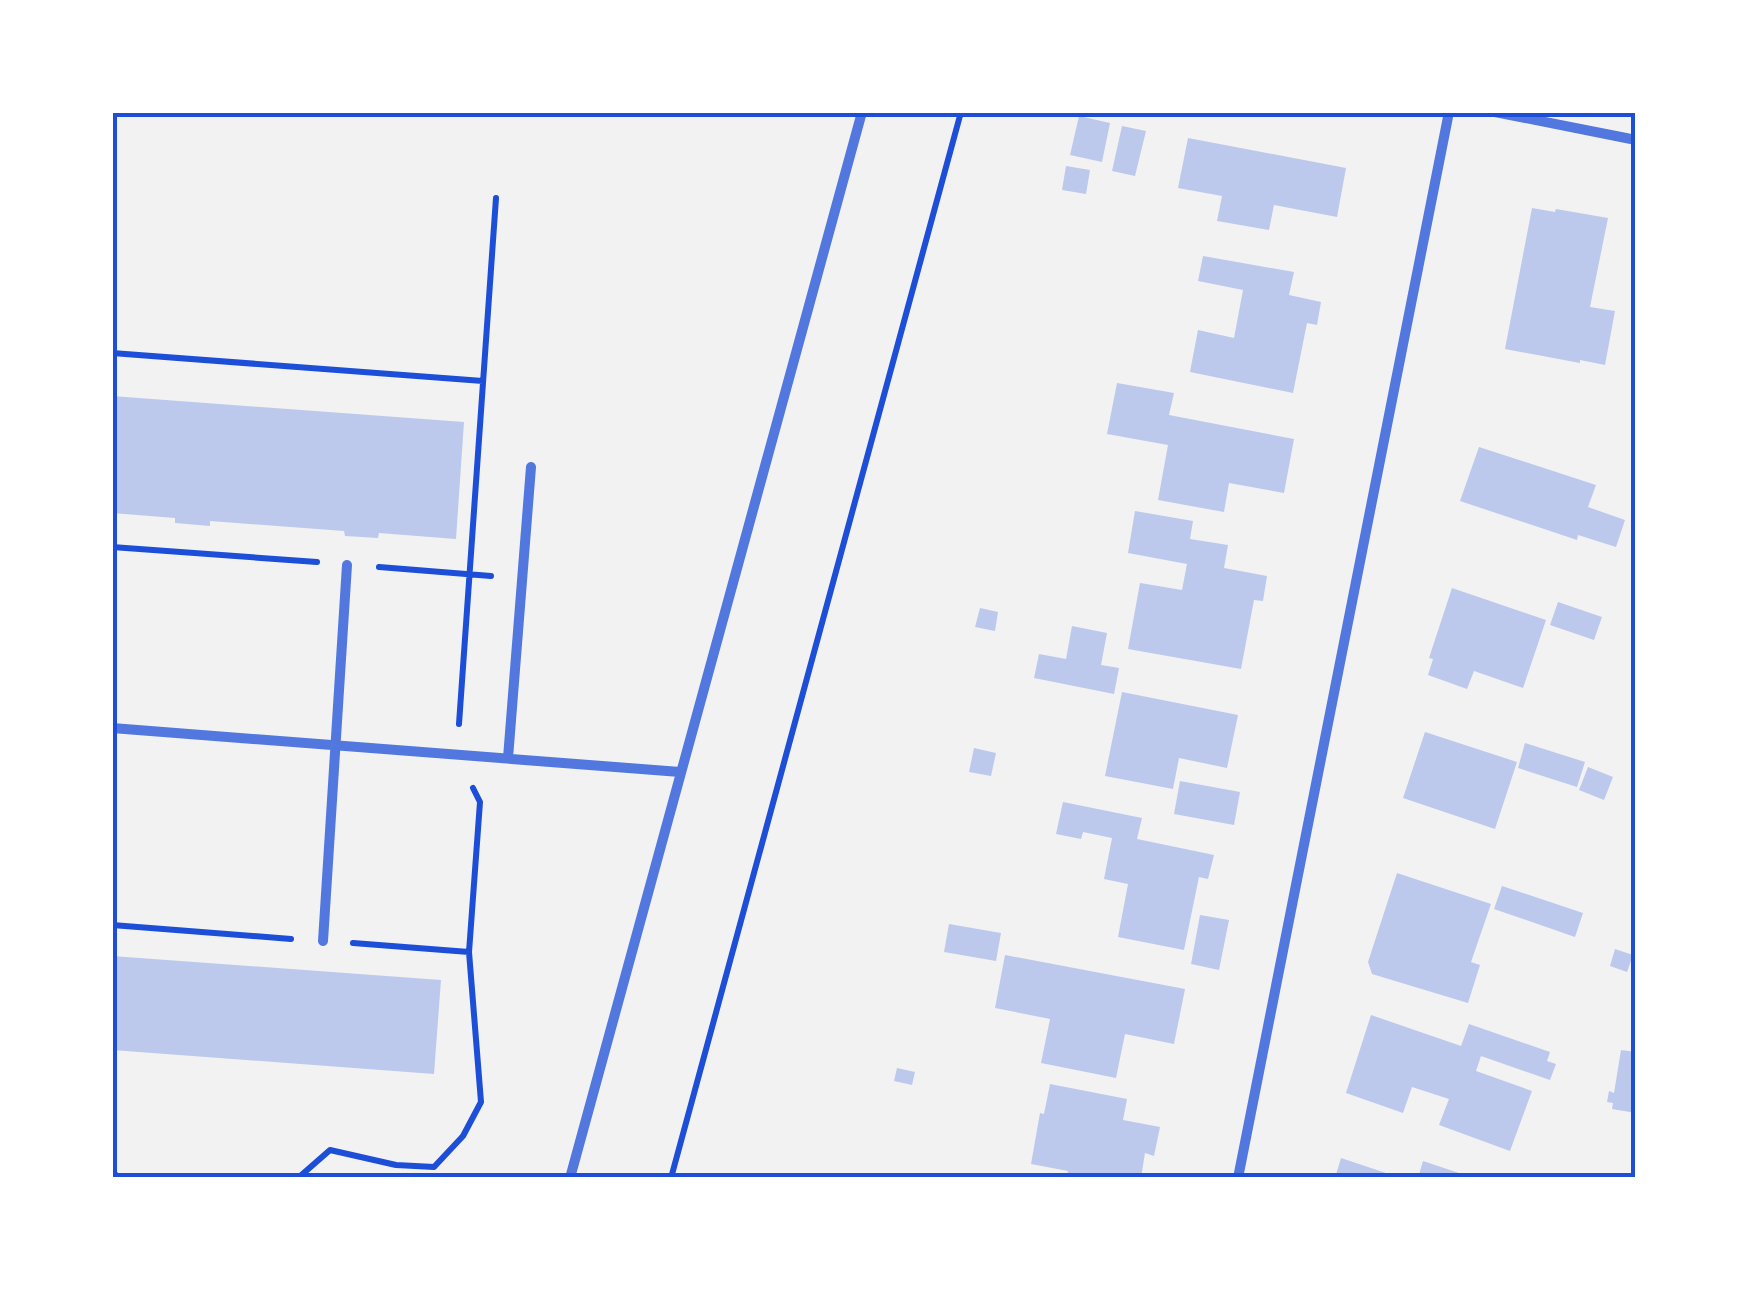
<svg xmlns="http://www.w3.org/2000/svg" width="1748" height="1290" font-family="'Archivo Narrow',sans-serif">
<style>
.building{fill:#bdc9ec}
.lines{fill:none;stroke-linecap:round;stroke-linejoin:round}
.path{stroke:#1d4ed8;stroke-width:6}
.minor{stroke:#5277de;stroke-width:10}
.neatline{fill:none;stroke:#1d4ed8;stroke-width:4}
</style>
<rect width="100%" height="100%" fill="#f2f2f2"/>
<!-- building -->
<path class="building" d="M 1079,116 L 1110,123 L 1102,162 L 1070,155 Z
M 1122,126 L 1146,131 L 1135,176 L 1112,171 Z
M 1188,138 L 1346,168 L 1337,217 L 1274,205 L 1269,230 L 1217,221 L 1222,196 L 1178,188 Z
M 1066,166 L 1090,170 L 1086,194 L 1062,190 Z
M 1532,208 L 1555,212 L 1556,209 L 1608,218 L 1590,307 L 1615,311 L 1605,365 L 1580,360 L 1580,363 L 1505,349 Z
M 1203,256 L 1294,272 L 1289,295 L 1321,302 L 1317,325 L 1307,323 L 1293,393 L 1190,372 L 1198,330 L 1234,338 L 1243,290 L 1198,281 Z
M 1117,383 L 1174,393 L 1169,415 L 1294,439 L 1284,493 L 1229,483 L 1224,512 L 1158,500 L 1168,445 L 1107,434 Z
M 112,396 L 464,422 L 456,539 L 379,533 L 378,538 L 345,536 L 344,531 L 210,521 L 210,526 L 175,523 L 175,518 L 112,513 Z
M 1479,447 L 1596,485 L 1588,507 L 1625,520 L 1616,547 L 1578,535 L 1577,540 L 1460,501 Z
M 1135,511 L 1193,521 L 1190,539 L 1228,545 L 1224,568 L 1267,576 L 1263,601 L 1254,600 L 1241,669 L 1128,649 L 1140,583 L 1182,590 L 1187,564 L 1128,553 Z
M 1452,588 L 1546,620 L 1523,688 L 1474,671 L 1467,689 L 1428,675 L 1433,659 L 1429,658 Z
M 1558,602 L 1602,617 L 1594,640 L 1550,625 Z
M 980,608 L 998,612 L 995,631 L 975,627 Z
M 1072,626 L 1107,633 L 1101,665 L 1119,668 L 1114,694 L 1034,678 L 1039,654 L 1066,659 Z
M 1122,692 L 1238,715 L 1227,768 L 1179,758 L 1173,789 L 1105,776 Z
M 1425,732 L 1517,762 L 1495,829 L 1403,798 Z
M 1525,743 L 1585,762 L 1577,787 L 1518,768 Z
M 974,748 L 996,753 L 991,776 L 969,772 Z
M 1588,767 L 1613,777 L 1604,800 L 1579,790 Z
M 1180,781 L 1240,792 L 1234,825 L 1174,814 Z
M 1063,802 L 1142,818 L 1137,839 L 1214,855 L 1208,879 L 1199,877 L 1184,950 L 1118,937 L 1128,884 L 1104,879 L 1112,838 L 1083,832 L 1081,839 L 1056,834 Z
M 1397,873 L 1491,904 L 1471,962 L 1480,965 L 1468,1003 L 1372,974 L 1368,962 Z
M 1502,886 L 1583,913 L 1575,937 L 1494,909 Z
M 1200,915 L 1229,920 L 1219,970 L 1191,964 Z
M 949,924 L 1001,933 L 996,961 L 944,952 Z
M 1615,949 L 1633,955 L 1627,972 L 1610,966 Z
M 1005,955 L 1185,989 L 1174,1044 L 1125,1034 L 1116,1078 L 1041,1063 L 1050,1019 L 995,1008 Z
M 112,956 L 441,980 L 434,1074 L 112,1050 Z
M 1371,1015 L 1461,1046 L 1469,1024 L 1550,1052 L 1547,1061 L 1556,1064 L 1550,1080 L 1481,1056 L 1476,1071 L 1532,1091 L 1510,1151 L 1439,1125 L 1449,1099 L 1412,1087 L 1403,1113 L 1346,1093 Z
M 1621,1050 L 1636,1052 L 1636,1113 L 1612,1109 L 1613,1103 L 1607,1102 L 1609,1091 L 1614,1093 Z
M 897,1068 L 915,1072 L 912,1085 L 894,1081 Z
M 1050,1084 L 1127,1099 L 1123,1120 L 1160,1127 L 1154,1156 L 1145,1153 L 1141,1178 L 1066,1178 L 1068,1171 L 1031,1164 L 1040,1113 L 1044,1114 Z
M 1341,1158 L 1398,1177 L 1398,1178 L 1335,1178 Z
M 1423,1161 L 1471,1177 L 1471,1178 L 1418,1178 Z"/>
<g class="lines">
<!-- path -->
<path class="path" d="M 112,353 L 483,381
M 112,547 L 317,562
M 379,567 L 491,576
M 459,724 L 496,198
M 112,925 L 291,939
M 353,943 L 469,952 L 480,802 L 473,788
M 112,1171 L 119,1178
M 298,1178 L 330,1150 L 396,1165 L 434,1167 L 463,1136 L 481,1102 L 469,952
M 671,1178 L 961,112"/>
<!-- minor -->
<path class="minor" d="M 1495,112 L 1636,140
M 112,728 L 680,772
M 508,758 L 531,467
M 323,941 L 347,565
M 570,1178 L 862,112
M 1238,1178 L 1449,112"/>
</g>
<!-- border -->
<rect width="1748" height="1290" fill="none" stroke="#ffffff" stroke-width="230"/>
<rect x="115" y="115" width="1518" height="1060" class="neatline"/>
</svg>
